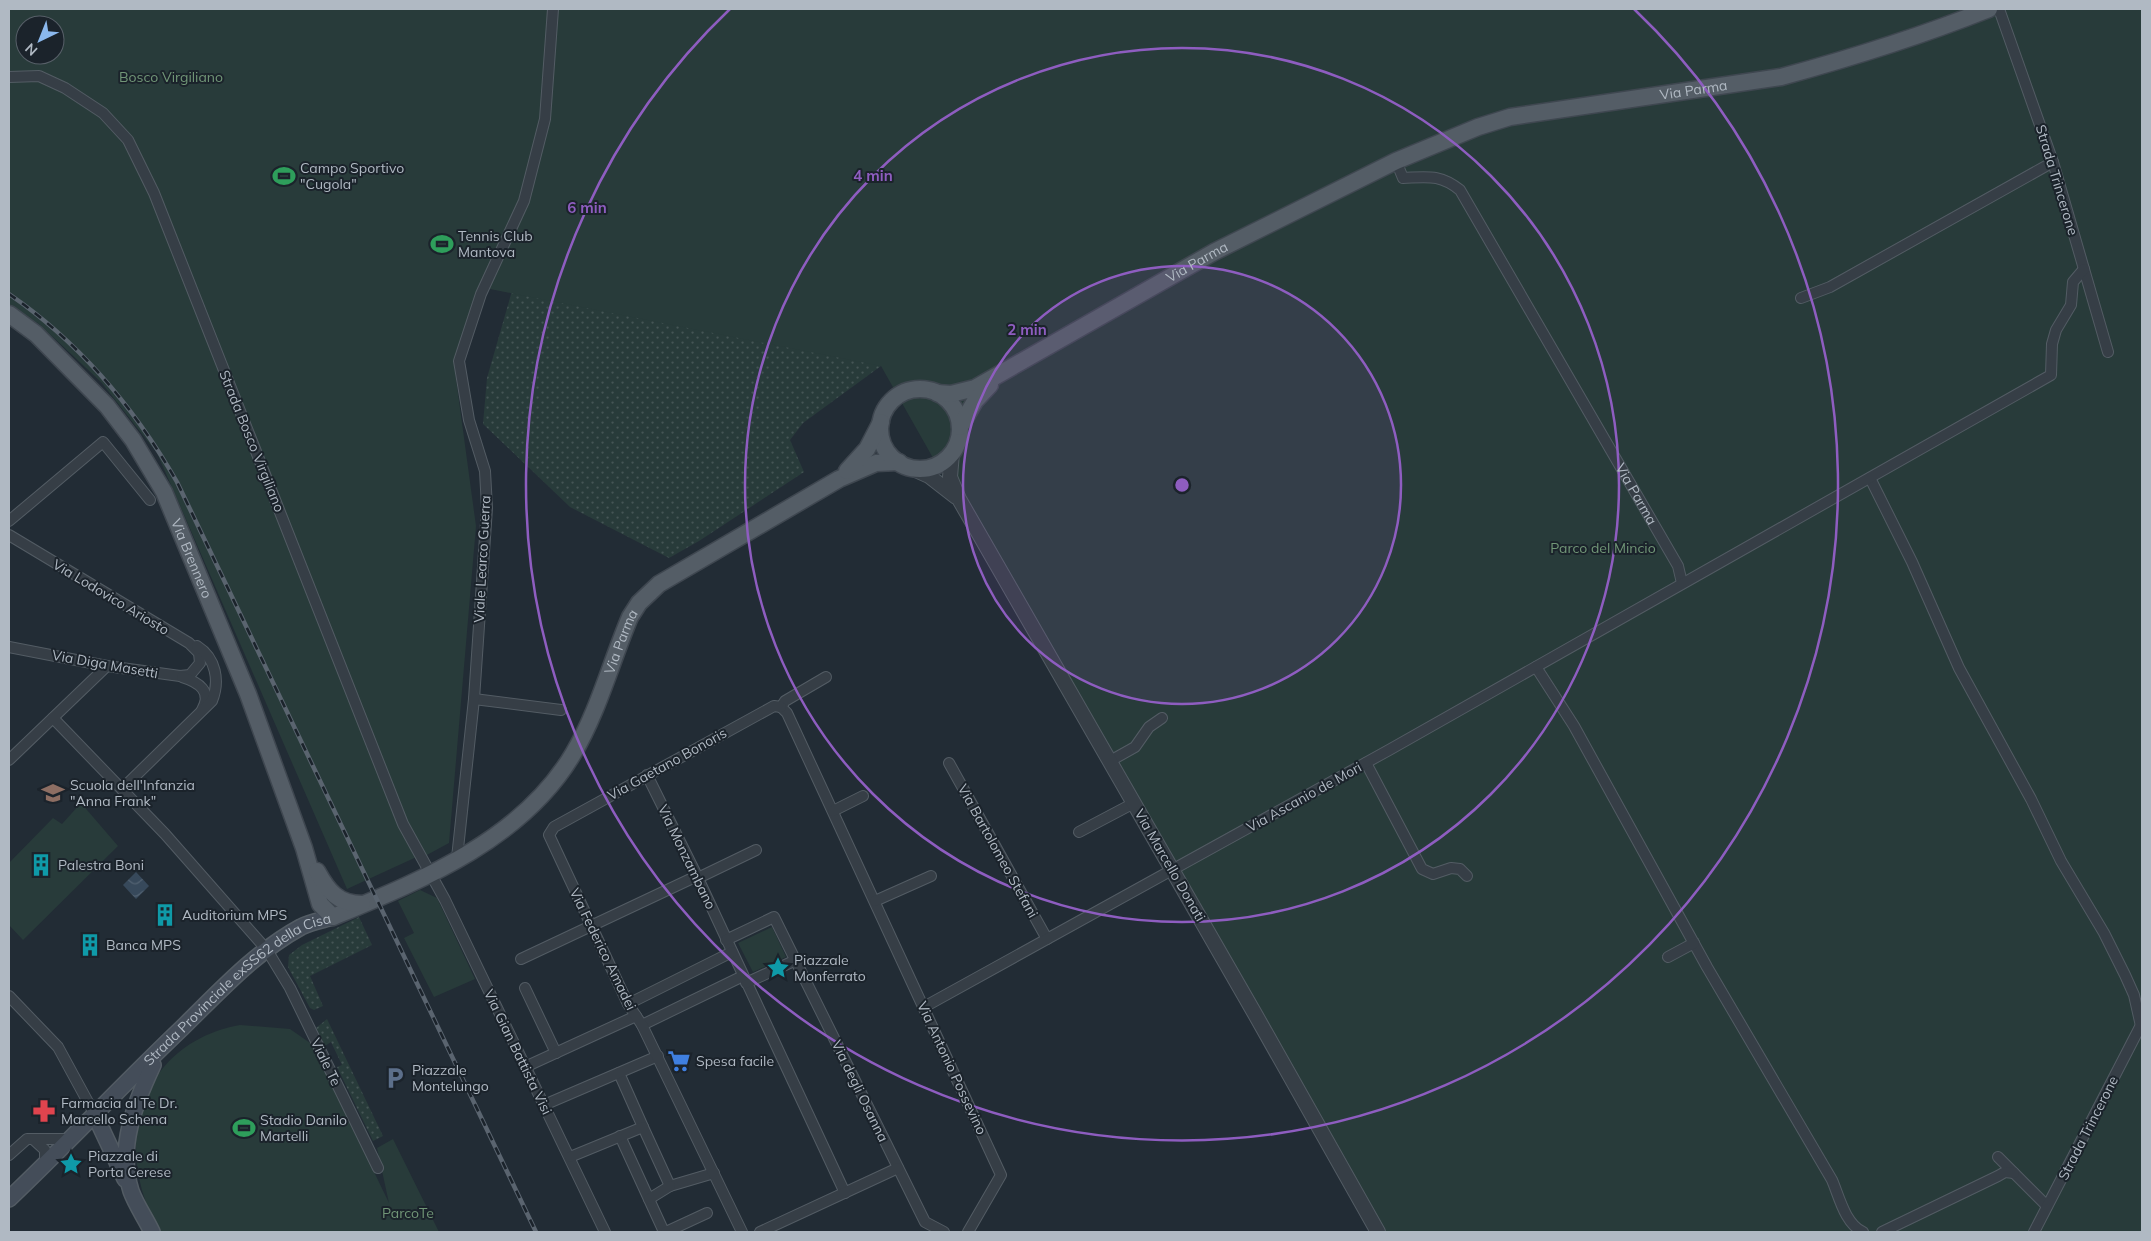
<svg xmlns="http://www.w3.org/2000/svg" width="2151" height="1241" font-family="Mulish,sans-serif">
<style>
.grass{fill:url(#grass-dots)}
.green{fill:#283b3a;fill-rule:evenodd}
.water{fill:url(#water-waves)}
.lines{fill:none;stroke-linecap:round;stroke-linejoin:round}
.minor-casing{stroke:#535c64;stroke-width:12}
.tertiary-casing{stroke:#535c64;stroke-width:16}
.secondary-casing{stroke:#535c64;stroke-width:18}
.primary-casing{stroke:#3f4750;stroke-width:19}
.minor{stroke:#363e46;stroke-width:10}
.tertiary{stroke:#363e46;stroke-width:14}
.secondary{stroke:#444d59;stroke-width:15}
.primary{stroke:#545d66;stroke-width:16}
.rail-casing{stroke:#5a646f;stroke-width:4.5}
.rail{stroke:#1b232b;stroke-width:2.5;stroke-dasharray:8;stroke-linecap:butt}
.ring{fill:none;stroke:#8e5dc0;stroke-width:2.5}
.labels{text-anchor:middle;stroke-width:4;stroke-linejoin:round;paint-order:stroke}
.park-label{font-size:14px;fill:#719677;stroke:#1b232b}
.street-label{font-size:14px;fill:#b0b9c3;stroke:#1b232b}
.poi-label{font-size:14px;fill:#b0b9c3;stroke:#1b232b;text-anchor:start}
.centre{fill:#8e5dc0;stroke:#1b232b;stroke-width:2.5}
.ring-label{font-size:15px;text-anchor:middle;font-weight:bold;fill:#8e5dc0;stroke:#1b232b;stroke-width:4;stroke-linejoin:round;paint-order:stroke}
</style>
<defs>
<pattern id="grass-dots" width="8" height="8" patternUnits="userSpaceOnUse" patternTransform="scale(1.25)"><rect width="8" height="8" fill="#283b3a"/><path d="M2 2h.1M6 6h.1" fill="none" stroke="#455555" stroke-width="1.8" stroke-linecap="round"/></pattern>
<pattern id="water-waves" width="16" height="10" patternUnits="userSpaceOnUse" patternTransform="scale(1.25)"><rect width="16" height="10" fill="#37495b"/><path d="M0 5q4-4 8 0t8 0" fill="none" stroke="#516171"/></pattern>
</defs>
<rect width="100%" height="100%" fill="#222c35"/>
<!-- grass -->
<path class="grass" d="M 572,82 L 961,350 L 881,366 L 803,423 L 790,440 L 804,472 L 699,541 L 669,558 L 570,507 L 483,424 L 487,378 Z
M 359,917 L 372,945 L 310,976 L 323,1006 L 314,1010 L 310,1008 L 288,967 L 289,955 L 302,945 Z
M 327,1019 L 383,1136 L 373,1141 L 337,1067 L 342,1065 L 331,1042 L 325,1046 L 316,1028 Z"/>
<!-- green -->
<path class="green" d="M 9,9 L 2142,9 L 2142,1232 L 1371,1232 L 881,366 L 480,287 L 454,364 L 476,526 L 449,843 L 425,856 L 423,854 L 347,889 L 157,453 L 101,382 L 39,324 L 9,305 ZM 25,25 L 55,25 L 55,55 L 25,55 Z
M 81,803 L 118,846 L 23,940 L 9,925 L 9,863 L 53,818 L 62,824 Z
M 420,890 L 437,898 L 475,979 L 434,997 L 404,938 L 414,933 L 398,901 Z
M 772,927 L 786,957 L 753,972 L 738,943 Z
M 240,1025 L 290,1029 L 313,1045 L 389,1203 L 377,1148 L 393,1139 L 439,1232 L 160,1232 C 111,1149 137,1044 240,1025 Z"/>
<!-- water -->
<path class="water" d="M 136,872 L 149,886 L 136,899 L 123,885 Z"/>
<g class="lines">
<defs>
<g id="minor">
<path d="M 1999,9 L 2053,162 L 2108,352"/>
<path d="M 9,77 L 39,76 L 65,88 L 103,113 L 128,140 L 154,193 L 403,824 L 445,900 L 605,1232"/>
<path id="s1" d="M 1396,161 L 1403,178 C 1428,177 1440,174 1460,190 L 1678,566 L 1682,583"/>
<path d="M 1801,298 L 1830,287 L 2053,162"/>
<path d="M 1870,478 L 1912,562 L 1959,668 L 2031,799 L 2061,861 L 2104,933 L 2125,975 L 2134,995 L 2141,1026"/>
<path d="M 9,521 L 103,442 L 150,500"/>
<path d="M 9,535 L 189,643 L 199,653 L 200,663 L 190,675 L 180,676 L 107,666 L 9,647"/>
<path d="M 1536,667 L 1574,726 L 1707,967 L 1832,1180 C 1839,1196 1845,1224 1863,1232"/>
<path d="M 182,677 C 198,682 213,691 202,710"/>
<path d="M 474,699 L 561,710"/>
<path d="M 781,707 L 787,713 L 1001,1175 L 968,1232"/>
<path d="M 781,707 L 785,701 L 826,677"/>
<path d="M 53,718 L 165,834 L 267,950 L 290,988 L 378,1168"/>
<path d="M 9,760 L 107,666"/>
<path d="M 1110,761 L 1135,747 L 1149,727 L 1162,718"/>
<path d="M 949,763 L 1047,939"/>
<path d="M 1366,763 L 1422,869 L 1433,874 L 1451,868 L 1460,869 L 1467,876"/>
<path d="M 647,775 L 697,876 L 845,1193"/>
<path d="M 122,789 L 212,701 C 220,681 216,658 197,646"/>
<path d="M 833,811 L 863,796"/>
<path d="M 1079,832 L 1134,803"/>
<path d="M 457,858 L 474,699 L 487,508 L 485,471 L 469,420 L 459,361 L 481,294 L 524,201 L 545,119 L 553,9"/>
<path d="M 698,878 L 756,850"/>
<path d="M 875,901 L 931,876"/>
<path d="M 726,940 L 774,917 L 925,1222 L 944,1232"/>
<path d="M 1668,957 L 1694,943"/>
<path d="M 521,959 L 697,876"/>
<path d="M 746,983 L 796,960"/>
<path d="M 525,988 L 556,1053"/>
<path d="M 9,996 L 58,1047 L 95,1115"/>
<path d="M 628,1004 L 732,952"/>
<path d="M 924,1007 L 1389,750 L 2051,375 L 2052,344 L 2056,330 L 2071,305 L 2073,282 L 2084,269"/>
<path d="M 642,1025 L 743,976"/>
<path d="M 525,1067 L 636,1016"/>
<path d="M 619,1073 L 643,1127"/>
<path d="M 544,1105 L 658,1056"/>
<path d="M 620,1136 L 664,1232"/>
<path d="M 33,1139 L 45,1150 L 45,1165"/>
<path d="M 9,1155 L 27,1139 L 71,1139"/>
<path d="M 570,1157 L 643,1127 L 670,1186 L 714,1173"/>
<path d="M 1998,1157 L 2047,1206"/>
<path d="M 649,1199 L 670,1186"/>
<path d="M 666,1232 L 707,1213"/>
<path d="M 742,1232 L 642,1025 L 628,1004 L 549,835 L 554,827 L 774,706 L 781,707"/>
<path d="M 760,1232 L 898,1168"/>
<path d="M 1882,1232 L 1998,1176 L 2005,1172 L 2014,1173"/>
<path d="M 2034,1232 L 2142,1023"/>
</g>
<path id="tertiary" d="M 952,453 L 950,477 L 959,499 L 1255,1014 L 1378,1232
M 909,467 L 929,476 L 956,497"/>
<g id="secondary">
<path d="M 95,1115 L 125,1179"/>
<path id="s2" d="M 9,1199 C 68,1143 123,1084 182,1028 C 219,992 255,952 301,927 C 311,922 323,920 333,917"/>
<path d="M 152,1232 C 146,1219 136,1205 131,1191 C 117,1148 135,1103 153,1065"/>
</g>
<g id="primary">
<path id="s3" d="M 9,314 L 36,334 L 107,406 L 133,440 L 164,492 L 248,694 L 304,848 L 320,904 L 333,917 C 422,880 522,840 573,754 C 598,712 611,662 630,617 L 639,603 L 659,584 L 839,479 L 876,463 L 899,462"/>
<circle cx="920" cy="429" r="40"/>
<path id="s4" d="M 937,393 L 951,394 L 975,388 L 1214,252 L 1396,161 L 1478,127 L 1510,117 L 1781,77 C 1851,58 1921,36 1989,9"/>
<path d="M 960,427 L 975,401 L 990,385"/>
<path d="M 847,471 L 867,449 L 881,422"/>
<path d="M 317,871 C 328,891 338,904 362,904"/>
</g>
</defs>
<!-- minor casing -->
<use href="#minor" class="minor-casing"/>
<!-- tertiary casing -->
<use href="#tertiary" class="tertiary-casing"/>
<!-- secondary casing -->
<use href="#secondary" class="secondary-casing"/>
<!-- primary casing -->
<use href="#primary" class="primary-casing"/>
<!-- minor -->
<use href="#minor" class="minor"/>
<!-- tertiary -->
<use href="#tertiary" class="tertiary"/>
<!-- secondary -->
<use href="#secondary" class="secondary"/>
<!-- primary -->
<use href="#primary" class="primary"/>
<defs>
<path id="rail" d="M 9,294 C 80,343 134,407 177,482 L 536,1232"/>
</defs>
<!-- rail casing -->
<use href="#rail" class="rail-casing"/>
<!-- rail -->
<use href="#rail" class="rail"/>
</g>
<!-- distance rings -->
<circle cx="1182" cy="485" r="219" fill="#8e5dc0" fill-opacity=".12"/>
<g class="ring">
<circle cx="1182" cy="485" r="219"/>
<circle cx="1182" cy="485" r="437"/>
<path d="M1634 9A656 656 0 1 1 730 9"/>
</g>
<!-- icons -->
<defs>
<symbol id="stadium-bare" viewBox="-9 -9 18 18"><path d="M0-5a6.5 5 0 1 0 0 10a6.5 5 0 1 0 0-10ZM-3.5-1.8h7v3.6h-7Z" fill="#2e9e5b" stroke="#1b232b" stroke-width="2.5" paint-order="stroke"/></symbol>
<symbol id="school-bare" viewBox="-9 -9 18 18"><path d="M0-5L7-2L0 1L-7-2ZM-4 1L0 2.5L4 1V4Q0 6-4 4Z" fill="#8d6e63" stroke="#1b232b" stroke-width="2.5" paint-order="stroke"/></symbol>
<symbol id="building-bare" viewBox="-9 -9 18 18"><path d="M-4-6H4V6H1V3H-1V6H-4ZM-2.5-4.3h1.7v1.8h-1.7ZM.8-4.3h1.7v1.8H.8ZM-2.5-1h1.7V.8h-1.7ZM.8-1h1.7V.8H.8Z" fill="#0f9aa8" stroke="#1b232b" stroke-width="2.5" paint-order="stroke"/></symbol>
<symbol id="sight-bare" viewBox="-9 -9 18 18"><path d="M0-6L1.8-2.2L6-1.7L2.9 1.2L3.7 5.4L0 3.3L-3.7 5.4L-2.9 1.2L-6-1.7L-1.8-2.2Z" fill="#0f9aa8" stroke="#1b232b" stroke-width="2.5" paint-order="stroke"/></symbol>
<symbol id="supermarket-bare" viewBox="-9 -9 18 18"><path d="M-6-5.5h2.5l.6 2H6L4.5 2H-2.5L-4.4-4H-6ZM-1.5 3.2a1.3 1.3 0 1 0 .1 0ZM3 3.2a1.3 1.3 0 1 0 .1 0Z" fill="#3f7fe0" stroke="#1b232b" stroke-width="2.5" paint-order="stroke"/></symbol>
<symbol id="parking-bare" viewBox="-9 -9 18 18"><path d="M-3.5-5.5H1a3.5 3.5 0 0 1 0 7H-1V5.5H-3.5ZM-1-3.4V-.6H.8a1.4 1.4 0 0 0 0-2.8Z" fill="#5c6f8a" stroke="#1b232b" stroke-width="2.5" paint-order="stroke"/></symbol>
<symbol id="pharmacy-bare" viewBox="-9 -9 18 18"><path d="M-2-6h4v4h4v4h-4v4h-4v-4h-4v-4h4Z" fill="#e0444e" stroke="#1b232b" stroke-width="2.5" paint-order="stroke"/></symbol>
</defs>
<g fill-rule="evenodd">
<use href="#stadium-bare" x="268" y="160" width="32" height="32"/>
<use href="#stadium-bare" x="426" y="228" width="32" height="32"/>
<use href="#school-bare" x="37" y="777" width="32" height="32"/>
<use href="#building-bare" x="25" y="849" width="32" height="32"/>
<use href="#building-bare" x="149" y="899" width="32" height="32"/>
<use href="#building-bare" x="74" y="929" width="32" height="32"/>
<use href="#sight-bare" x="762" y="952" width="32" height="32"/>
<use href="#supermarket-bare" x="663" y="1045" width="32" height="32"/>
<use href="#parking-bare" x="379" y="1062" width="32" height="32"/>
<use href="#pharmacy-bare" x="28" y="1095" width="32" height="32"/>
<use href="#stadium-bare" x="228" y="1112" width="32" height="32"/>
<use href="#sight-bare" x="55" y="1148" width="32" height="32"/>
</g>
<g class="labels">
<!-- park labels -->
<g class="park-label">
<text x="171" y="82">Bosco Virgiliano</text>
<text x="1603" y="553">Parco del Mincio</text>
<text x="408" y="1218">ParcoTe</text>
</g>
<!-- street labels -->
<g class="street-label">
<text dy="5" stroke="none"><textPath href="#s4" startOffset="825">Via Parma</textPath></text>
<text transform="translate(2057 180) rotate(73)" y="5">Strada Trincerone</text>
<text dy="5" stroke="none"><textPath href="#s4" startOffset="294">Via Parma</textPath></text>
<text transform="translate(252 441) rotate(68)" y="5">Strada Bosco Virgiliano</text>
<text dy="5" stroke="none"><textPath href="#s1" startOffset="430">Via Parma</textPath></text>
<text dy="5" stroke="none"><textPath href="#s3" startOffset="310">Via Brennero</textPath></text>
<text transform="translate(482 559) rotate(-87)" y="5">Viale Learco Guerra</text>
<text transform="translate(111 597) rotate(31)" y="5">Via Lodovico Ariosto</text>
<text dy="5" stroke="none"><textPath href="#s3" startOffset="1115">Via Parma</textPath></text>
<text transform="translate(105 664) rotate(10)" y="5">Via Diga Masetti</text>
<text transform="translate(667 764) rotate(-29)" y="5">Via Gaetano Bonoris</text>
<text transform="translate(1304 797) rotate(-29)" y="5">Via Ascanio de Mori</text>
<text transform="translate(998 851) rotate(61)" y="5">Via Bartolomeo Stefani</text>
<text transform="translate(687 857) rotate(64)" y="5">Via Monzambano</text>
<text transform="translate(1170 865) rotate(60)" y="5">Via Marcello Donati</text>
<text transform="translate(603 949) rotate(64)" y="5">Via Federico Amadei</text>
<text dy="5" stroke="none"><textPath href="#s2" startOffset="312">Strada Provinciale exSS62 della Cisa</textPath></text>
<text transform="translate(518 1052) rotate(64)" y="5">Via Gian Battista Visi</text>
<text transform="translate(326 1062) rotate(64)" y="5">Viale Te</text>
<text transform="translate(952 1068) rotate(65)" y="5">Via Antonio Possevino</text>
<text transform="translate(860 1091) rotate(64)" y="5">Via degli Osanna</text>
<text transform="translate(2088 1128) rotate(-63)" y="5">Strada Trincerone</text>
</g>
<!-- poi labels -->
<g class="poi-label">
<text x="300" y="173">Campo Sportivo<tspan x="300" dy="16">"Cugola"</tspan></text>
<text x="458" y="241">Tennis Club<tspan x="458" dy="16">Mantova</tspan></text>
<text x="70" y="790">Scuola dell'Infanzia<tspan x="70" dy="16">"Anna Frank"</tspan></text>
<text x="58" y="870">Palestra Boni</text>
<text x="182" y="920">Auditorium MPS</text>
<text x="106" y="950">Banca MPS</text>
<text x="794" y="965">Piazzale<tspan x="794" dy="16">Monferrato</tspan></text>
<text x="696" y="1066">Spesa facile</text>
<text x="412" y="1075">Piazzale<tspan x="412" dy="16">Montelungo</tspan></text>
<text x="61" y="1108">Farmacia al Te Dr.<tspan x="61" dy="16">Marcello Schena</tspan></text>
<text x="260" y="1125">Stadio Danilo<tspan x="260" dy="16">Martelli</tspan></text>
<text x="88" y="1161">Piazzale di<tspan x="88" dy="16">Porta Cerese</tspan></text>
</g>
</g>
<circle cx="1182" cy="485" r="8" class="centre"/>
<g class="ring-label">
<text x="873" y="181">4 min</text>
<text x="587" y="213">6 min</text>
<text x="1027" y="335">2 min</text>
</g>
<!-- border -->
<rect width="2151" height="1241" fill="none" stroke="#b0b9c3" stroke-width="20"/>
<!-- north arrow -->
<g transform="translate(40 40) rotate(223)"><circle r="24" fill="#1b232b" stroke="#575f68"/>
<path d="M0-4L9 19L0 12L-9 19Z" fill="#8bb8ed"/>
<text y="-8" font-size="14" font-weight="bold" text-anchor="middle" fill="#b0b9c3">N</text>
</g>
</svg>
